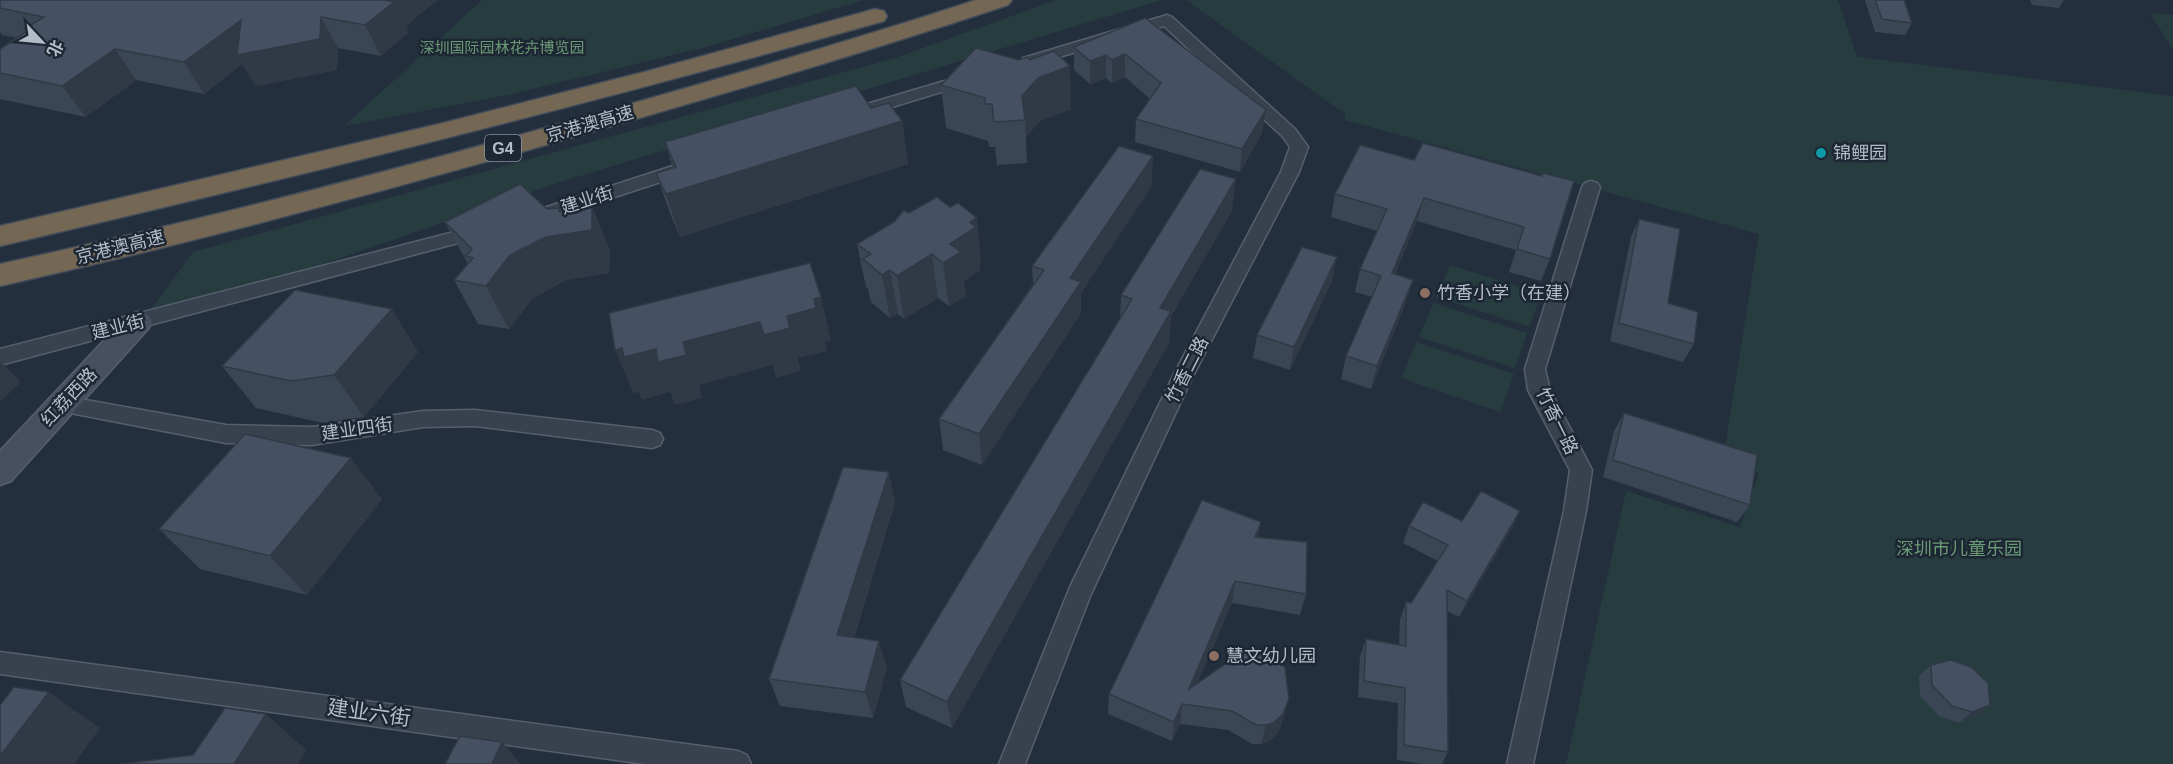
<svg xmlns="http://www.w3.org/2000/svg" width="2173" height="764" font-family="Helvetica,'Noto Sans SC',sans-serif">
<style>
.green{fill:#263c3f}
.lines{fill:none;stroke-linecap:round;stroke-linejoin:round}
.street-casing{stroke:#565f6c;stroke-width:3}
.secondary-casing{stroke:#565f6c;stroke-width:3}
.highway-casing{stroke:#434c59;stroke-width:3}
.street{fill:#38414e;fill-rule:evenodd}
.secondary{fill:#465061;fill-rule:evenodd}
.highway{fill:#746855;fill-rule:evenodd}
.wall{fill:#3b4654}
.shaded-wall{fill:#303945}
.building{fill:#455162;stroke:#303945;stroke-width:1.5}
.culture-dot{fill:#0f9aa8;stroke:#1d2633;stroke-width:2}
.education-dot{fill:#8d6e63;stroke:#1d2633;stroke-width:2}
.labels{text-anchor:middle;stroke-width:5;stroke-linejoin:round;paint-order:stroke}
.far-park-label{font-size:15px;fill:#6b9a76;stroke:#1d2633}
.shield{fill:#1d2633;stroke:#878f9c;stroke-width:1.5}
.shield-label{font-size:16px;font-weight:bold;fill:#b4bcc9}
.street-label{font-size:18px;fill:#b4bcc9;stroke:#1d2633}
.poi-label{font-size:18px;fill:#b4bcc9;stroke:#1d2633;text-anchor:start}
.park-label{font-size:18px;fill:#6b9a76;stroke:#1d2633}
.near-street-label{font-size:21px;fill:#b4bcc9;stroke:#1d2633}
</style>
<rect width="100%" height="100%" fill="#242f3e"/>
<!-- green -->
<path class="green" d="M 482,0 L 864,0 L 706,47 L 508,95 L 344,126 Z
M 1056,0 L 1162,0 L 560,182 L 285,277 L 148,313 L 193,252 L 895,58 Z
M 1186,0 L 1838,0 L 1857,57 L 2173,96 L 2173,764 L 1566,764 L 1626,491 L 1740,527 L 1759,473 L 1723,459 L 1759,234 L 1345,120 L 1345,114 Z
M 2150,13 L 2173,15 L 2173,50 Z
M 1450,265 L 1541,293 L 1530,327 L 1436,297 Z
M 1433,303 L 1527,333 L 1515,368 L 1419,337 Z
M 1416,342 L 1514,374 L 1500,412 L 1401,378 Z"/>
<g class="lines">
<defs>
<path id="street" d="M 1167,15 L 1172,17 L 1295,129 L 1308,147 L 1299,172 L 1193,376 L 1091,594 L 1025,764 L 999,764 L 1070,587 L 1173,376 L 1281,172 L 1290,147 L 1283,137 L 1164,26 L 1029,66 L 1021,61 L 1023,58 Z
M 968,74 L 974,76 L 976,79 L 974,82 L 846,121 L 840,120 L 838,116 L 840,112 Z
M 685,162 L 691,164 L 694,168 L 691,172 L 532,224 L 525,222 L 523,218 L 525,214 Z
M 1591,181 L 1597,183 L 1600,187 L 1545,369 L 1550,390 L 1592,470 L 1586,511 L 1533,764 L 1507,764 L 1564,511 L 1570,470 L 1528,390 L 1525,369 L 1582,187 L 1585,183 Z
M 481,225 L 488,227 L 490,231 L 488,235 L 0,365 L 0,349 Z
M 63,396 L 226,425 L 312,427 L 423,411 L 475,410 L 652,430 L 660,433 L 663,439 L 660,445 L 652,448 L 475,426 L 423,427 L 312,445 L 226,443 L 55,410 L 52,404 L 55,398 Z
M 0,652 L 738,751 L 747,755 L 751,764 L 645,764 L 0,674 Z"/>
<path id="secondary" d="M 138,312 L 148,315 L 152,322 L 148,329 L 11,481 L 0,485 L 0,451 L 128,315 Z"/>
<path id="highway" d="M 976,0 L 1012,0 L 1008,5 C 885,46 761,83 636,119 C 426,180 214,238 0,286 L 0,264 C 207,219 412,166 616,108 C 736,74 857,39 976,0 Z
M 875,9 L 884,11 L 887,16 L 884,21 C 591,104 296,177 0,246 L 0,226 L 439,124 L 648,71 Z"/>
</defs>
<!-- street casing -->
<use href="#street" class="street-casing"/>
<!-- secondary casing -->
<use href="#secondary" class="secondary-casing"/>
<!-- highway casing -->
<use href="#highway" class="highway-casing"/>
<!-- street -->
<use href="#street" class="street"/>
<!-- secondary -->
<use href="#secondary" class="secondary"/>
<!-- highway -->
<use href="#highway" class="highway"/>
</g>
<!-- wall -->
<path class="wall" d="M 0,0 L 437,0 L 406,26 L 409,32 L 381,56 L 338,48 L 337,70 L 256,86 L 242,64 L 204,94 L 136,80 L 86,117 L 0,99 L 0,49 L 18,38 L 2,35 L 0,32 Z
M 1865,0 L 1904,0 L 1912,23 L 1905,35 L 1875,32 Z
M 2030,0 L 2064,0 L 2059,8 L 2032,5 Z
M 1145,18 L 1262,133 L 1240,172 L 1135,142 L 1136,119 L 1150,99 L 1125,77 L 1112,83 L 1106,78 L 1090,84 L 1074,70 L 1074,47 Z
M 941,85 L 1071,109 L 1040,121 L 1026,137 L 1027,163 L 997,165 L 995,147 L 989,147 L 988,141 L 946,128 Z
M 871,108 L 902,121 L 908,164 L 680,237 L 671,216 L 656,173 L 673,168 L 665,142 Z
M 1153,156 L 1151,187 L 1081,293 L 1081,313 L 982,465 L 943,450 L 939,419 L 1033,284 L 1032,266 Z
M 1414,160 L 1542,176 L 1550,259 L 1541,281 L 1509,272 L 1516,250 L 1417,221 L 1395,274 L 1406,302 L 1371,389 L 1341,379 L 1346,356 L 1372,297 L 1355,292 L 1360,269 L 1377,231 L 1331,217 L 1335,194 Z
M 592,207 L 610,250 L 609,273 L 566,280 L 532,299 L 509,329 L 478,324 L 454,280 L 468,264 L 445,222 L 561,212 Z
M 950,207 L 981,261 L 980,262 L 980,270 L 964,281 L 966,296 L 949,306 L 938,298 L 904,319 L 898,314 L 890,318 L 871,302 L 868,289 L 866,287 L 857,244 L 909,213 Z
M 1232,211 L 1171,316 L 1169,343 L 952,728 L 906,707 L 900,680 L 1120,318 L 1121,295 Z
M 1639,219 L 1668,303 L 1694,344 L 1683,362 L 1610,341 L 1631,237 Z
M 1332,281 L 1290,370 L 1253,358 L 1257,335 Z
M 418,352 L 364,417 L 323,423 L 256,408 L 222,366 Z
M 1624,413 L 1750,505 L 1737,522 L 1603,477 L 1614,431 Z
M 382,499 L 307,595 L 200,569 L 159,529 Z
M 895,502 L 854,638 L 887,668 L 873,718 L 780,706 L 769,679 Z
M 1520,511 L 1512,528 L 1459,617 L 1447,611 L 1448,752 L 1442,764 L 1423,764 L 1397,760 L 1398,703 L 1358,697 L 1360,656 L 1366,639 L 1399,645 L 1400,619 L 1406,602 L 1411,603 L 1438,561 L 1403,543 L 1409,526 L 1462,521 Z
M 1258,538 L 1306,594 L 1300,615 L 1232,603 L 1197,684 L 1289,699 L 1283,719 L 1278,733 L 1268,742 L 1261,744 L 1252,744 L 1228,730 L 1180,724 L 1172,741 L 1108,714 L 1109,694 Z
M 1931,665 L 1990,705 L 1976,716 L 1959,723 L 1939,716 L 1920,696 L 1919,676 Z"/>
<!-- shaded-wall -->
<path class="shaded-wall" d="M 385,0 L 437,0 L 406,26 L 409,32 L 381,56 L 365,25 Z
M 321,17 L 338,48 L 337,70 L 256,86 L 242,64 L 204,94 L 184,62 L 241,20 Z
M 115,49 L 136,80 L 86,117 L 62,86 Z
M 1125,54 L 1125,77 L 1112,83 L 1112,60 Z
M 1106,55 L 1106,78 L 1090,84 L 1090,61 Z
M 1070,66 L 1071,109 L 1040,121 L 1026,137 L 1025,120 L 1022,96 L 1038,78 Z
M 1266,110 L 1262,133 L 1240,172 L 1242,149 Z
M 902,121 L 908,164 L 680,237 L 666,194 Z
M 1153,156 L 1151,187 L 1081,293 L 1081,313 L 982,465 L 979,434 L 1070,278 Z
M 1236,179 L 1232,211 L 1171,316 L 1169,343 L 952,728 L 947,702 L 1160,308 Z
M 1424,198 L 1417,221 L 1386,296 L 1392,273 Z
M 592,207 L 610,250 L 609,273 L 566,280 L 532,299 L 509,329 L 486,286 L 510,255 L 546,237 L 559,212 L 559,208 L 570,233 Z
M 977,218 L 981,261 L 980,262 L 980,270 L 964,281 L 966,296 L 949,306 L 943,263 L 950,244 L 970,222 Z
M 932,254 L 938,298 L 904,319 L 897,276 Z
M 1337,257 L 1332,281 L 1290,370 L 1294,347 Z
M 890,270 L 898,314 L 890,318 L 882,275 Z
M 1413,280 L 1406,302 L 1371,389 L 1377,366 Z
M 821,297 L 831,340 L 825,342 L 827,351 L 798,358 L 801,371 L 776,378 L 773,365 L 699,385 L 702,398 L 675,405 L 670,392 L 642,400 L 639,392 L 633,393 L 615,350 L 622,348 L 683,342 L 787,316 L 814,299 Z
M 392,309 L 418,352 L 364,417 L 334,375 Z
M 0,361 L 21,382 L 0,402 Z
M 351,458 L 382,499 L 307,595 L 270,556 Z
M 889,472 L 895,502 L 846,663 L 837,635 Z
M 1520,511 L 1512,528 L 1459,617 L 1467,601 Z
M 1261,522 L 1257,544 L 1255,537 Z
M 1235,581 L 1232,603 L 1188,705 L 1189,689 Z
M 879,641 L 887,668 L 873,718 L 865,692 Z
M 49,692 L 100,728 L 74,764 L 0,764 L 0,756 Z
M 1289,699 L 1283,719 L 1278,733 L 1268,742 L 1261,744 L 1266,725 Z
M 1182,704 L 1180,724 L 1172,741 L 1174,722 Z
M 1990,705 L 1976,716 L 1959,723 L 1972,712 Z
M 266,714 L 306,750 L 298,764 L 234,764 Z
M 502,742 L 521,764 L 492,764 Z"/>
<!-- building -->
<path class="building" d="M 0,0 L 385,0 L 394,2 L 365,25 L 321,17 L 320,39 L 237,55 L 241,20 L 184,62 L 115,49 L 62,86 L 0,73 L 0,49 L 29,30 L 24,29 L 44,17 L 0,8 Z
M 1875,0 L 1904,0 L 1912,23 L 1882,19 Z
M 1145,18 L 1266,110 L 1242,149 L 1136,119 L 1161,83 L 1125,54 L 1112,60 L 1106,55 L 1090,61 L 1074,47 Z
M 976,48 L 1019,60 L 1027,57 L 1030,60 L 1054,51 L 1070,66 L 1038,78 L 1022,96 L 1025,120 L 994,122 L 992,104 L 985,104 L 985,98 L 941,85 Z
M 856,86 L 871,108 L 889,103 L 902,121 L 666,194 L 656,173 L 676,167 L 665,142 Z
M 1423,143 L 1542,176 L 1543,173 L 1574,181 L 1550,259 L 1517,249 L 1524,227 L 1424,198 L 1392,273 L 1413,280 L 1377,366 L 1346,356 L 1381,276 L 1360,269 L 1387,209 L 1335,194 L 1360,145 L 1414,160 Z
M 1119,146 L 1153,156 L 1070,278 L 1081,282 L 979,434 L 939,419 L 1044,270 L 1032,266 Z
M 1200,169 L 1236,179 L 1160,308 L 1171,311 L 947,702 L 900,680 L 1132,299 L 1121,295 Z
M 520,184 L 547,209 L 559,208 L 559,212 L 592,207 L 592,230 L 546,237 L 510,255 L 486,286 L 454,280 L 473,258 L 466,256 L 472,249 L 445,222 Z
M 937,197 L 950,207 L 958,203 L 977,218 L 970,222 L 976,227 L 950,244 L 961,252 L 943,263 L 932,254 L 897,276 L 890,270 L 882,275 L 863,259 L 871,254 L 857,244 L 894,222 L 904,210 L 909,213 Z
M 1639,219 L 1680,229 L 1668,303 L 1698,312 L 1694,344 L 1619,323 Z
M 1302,247 L 1337,257 L 1294,347 L 1257,335 Z
M 810,263 L 821,297 L 814,299 L 816,308 L 787,316 L 790,328 L 764,335 L 760,322 L 683,342 L 686,355 L 658,362 L 656,349 L 624,357 L 622,348 L 615,350 L 609,313 Z
M 295,290 L 392,309 L 334,375 L 291,381 L 222,366 Z
M 1624,413 L 1757,455 L 1750,505 L 1613,460 Z
M 245,434 L 351,458 L 270,556 L 159,529 Z
M 843,467 L 889,472 L 837,635 L 879,641 L 865,692 L 769,679 Z
M 1481,491 L 1520,511 L 1467,601 L 1447,590 L 1448,752 L 1404,745 L 1405,688 L 1364,681 L 1366,639 L 1406,646 L 1406,602 L 1411,603 L 1448,545 L 1409,526 L 1423,502 L 1462,521 Z
M 1202,500 L 1261,522 L 1255,537 L 1307,542 L 1306,594 L 1235,581 L 1189,689 L 1246,650 L 1265,649 L 1274,654 L 1285,668 L 1289,699 L 1283,714 L 1273,723 L 1266,725 L 1256,725 L 1232,711 L 1182,704 L 1174,722 L 1109,694 Z
M 1951,660 L 1971,667 L 1988,683 L 1990,705 L 1972,712 L 1952,706 L 1932,685 L 1931,665 Z
M 14,687 L 49,692 L 0,756 L 0,705 Z
M 225,708 L 266,714 L 234,764 L 120,764 L 193,755 Z
M 460,736 L 502,742 L 492,764 L 445,764 Z"/>
<!-- markers -->
<circle class="culture-dot" cx="1821" cy="153" r="6"/>
<g class="education-dot">
<circle cx="1425" cy="293" r="6"/>
<circle cx="1214" cy="656" r="6"/>
</g>
<g class="labels">
<!-- far-park labels -->
<g class="far-park-label">
<text x="502" y="53">深圳国际园林花卉博览园</text>
</g>
<!-- shield labels -->
<rect class="shield" x="485" y="135" width="36" height="26" rx="4.5"/>
<g class="shield-label">
<text x="503" y="154">G4</text>
</g>
<!-- street labels -->
<g class="street-label">
<text transform="translate(590 124) rotate(-16)" y="6">京港澳高速</text>
<text transform="translate(587 200) rotate(-18)" y="6">建业街</text>
<text transform="translate(120 247) rotate(-14)" y="6">京港澳高速</text>
<text transform="translate(118 327) rotate(-14)" y="6">建业街</text>
<text transform="translate(1187 370) rotate(-63)" y="6">竹香二路</text>
<text transform="translate(69 397) rotate(-47)" y="6">红荔西路</text>
<text transform="translate(1557 421) rotate(64)" y="6">竹香一路</text>
<text transform="translate(357 429) rotate(-8)" y="6">建业四街</text>
</g>
<!-- poi labels -->
<g class="poi-label">
<text x="1833" y="159">锦鲤园</text>
<text x="1437" y="299">竹香小学（在建）</text>
<text x="1226" y="662">慧文幼儿园</text>
</g>
<!-- park labels -->
<g class="park-label">
<text x="1959" y="555">深圳市儿童乐园</text>
</g>
<!-- near-street labels -->
<g class="near-street-label">
<text transform="translate(369 713) rotate(8)" y="7">建业六街</text>
</g>
</g>
<!-- north arrow -->
<g transform="translate(42 42) rotate(116)" stroke="#1d2633" stroke-width="4.5" paint-order="stroke">
<path d="M0-4.5L10 22L0 15L-10 22Z" fill="#b4bcc9"/>
<text y="-9" font-size="16" font-weight="bold" text-anchor="middle" fill="#b4bcc9">北</text>
</g>
</svg>
